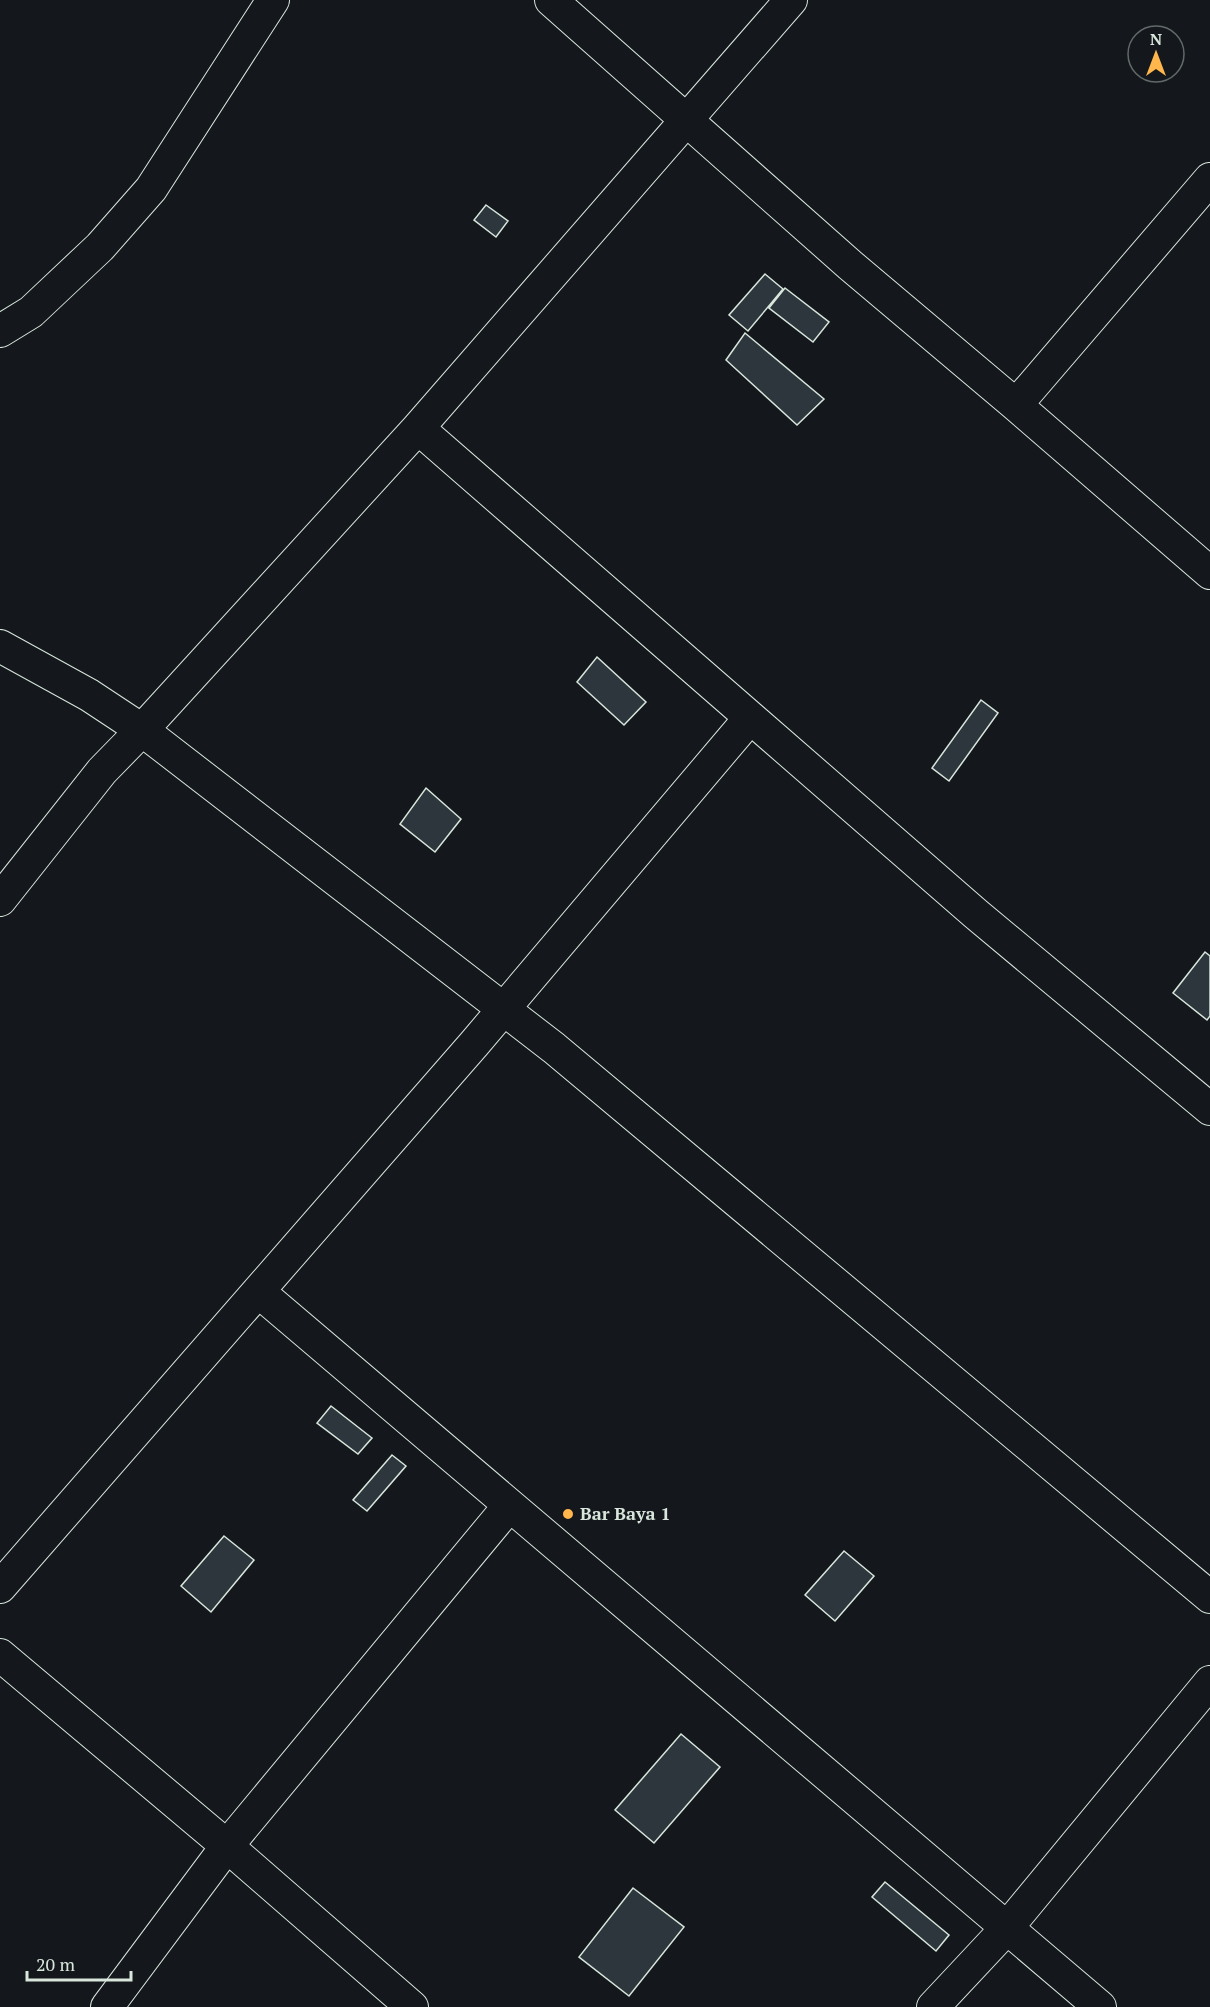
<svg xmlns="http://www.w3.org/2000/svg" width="1210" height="2007" font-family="'PT Serif',serif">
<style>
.building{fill:#2c363c;stroke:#d8e6dc;stroke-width:1.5}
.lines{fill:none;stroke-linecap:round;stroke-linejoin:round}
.minor-casing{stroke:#d8e6dc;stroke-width:34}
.minor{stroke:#14181c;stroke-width:32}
.poi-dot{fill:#ffb74d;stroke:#14181c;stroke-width:2}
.labels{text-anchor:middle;stroke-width:4.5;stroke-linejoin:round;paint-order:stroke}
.poi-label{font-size:18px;font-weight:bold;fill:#d8e6dc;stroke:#14181c;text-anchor:start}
</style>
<rect width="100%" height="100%" fill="#14181c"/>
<!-- building -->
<path class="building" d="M 486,205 L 508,221 L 496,237 L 474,220 Z
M 765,274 L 783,289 L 748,331 L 729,315 Z
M 785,288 L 829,322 L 813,342 L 769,308 Z
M 745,333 L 824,399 L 797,425 L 726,360 Z
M 597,657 L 646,702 L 624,725 L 577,682 Z
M 981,700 L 998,713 L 949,781 L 932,768 Z
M 426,788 L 461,819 L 435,852 L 400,824 Z
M 1205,952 L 1210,956 L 1210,1016 L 1207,1020 L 1173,993 Z
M 331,1406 L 372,1438 L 358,1454 L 317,1423 Z
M 392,1455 L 406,1466 L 367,1511 L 353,1500 Z
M 224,1536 L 254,1560 L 211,1612 L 181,1586 Z
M 844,1551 L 874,1576 L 835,1621 L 805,1595 Z
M 681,1734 L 720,1767 L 654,1843 L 615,1810 Z
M 885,1882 L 949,1935 L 936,1951 L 872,1897 Z
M 633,1888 L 684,1927 L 629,1996 L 579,1957 Z"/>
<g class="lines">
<defs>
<path id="minor" d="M 551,0 L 850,265 L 1016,405 L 1210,573
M 0,331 L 31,312 L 100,247 L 151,189 L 273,0
M 1016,405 L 1210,179
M 418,428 L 976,914 L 1210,1109
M 0,646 L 89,695 L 142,730 L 554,1048 L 1210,1597
M 0,900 L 102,771 L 142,730 L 418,428 L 791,0
M 259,1292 L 1100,2007
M 0,1587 L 474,1044 L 750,718
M 0,1655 L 227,1846 L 412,2007
M 107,2007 L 227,1846 L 509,1506
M 933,2007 L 1006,1929 L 1210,1682"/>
</defs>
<!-- minor casing -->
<use href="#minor" class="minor-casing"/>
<!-- minor -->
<use href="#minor" class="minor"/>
</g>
<!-- markers -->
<circle class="poi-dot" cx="568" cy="1514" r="6"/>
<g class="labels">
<!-- poi labels -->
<g class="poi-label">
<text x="580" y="1520">Bar Baya 1</text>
</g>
</g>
<!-- north arrow -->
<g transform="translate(1156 54)"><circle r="28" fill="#14181c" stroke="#626a69" stroke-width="1.5"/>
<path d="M0-4.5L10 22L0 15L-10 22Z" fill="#ffb74d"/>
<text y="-9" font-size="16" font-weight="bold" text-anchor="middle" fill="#d8e6dc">N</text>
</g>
<!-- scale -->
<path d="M27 1971v9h104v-9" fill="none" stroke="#d8e6dc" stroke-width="3"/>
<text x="36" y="1971" font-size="18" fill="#d8e6dc" stroke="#14181c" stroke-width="4.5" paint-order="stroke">20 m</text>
</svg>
